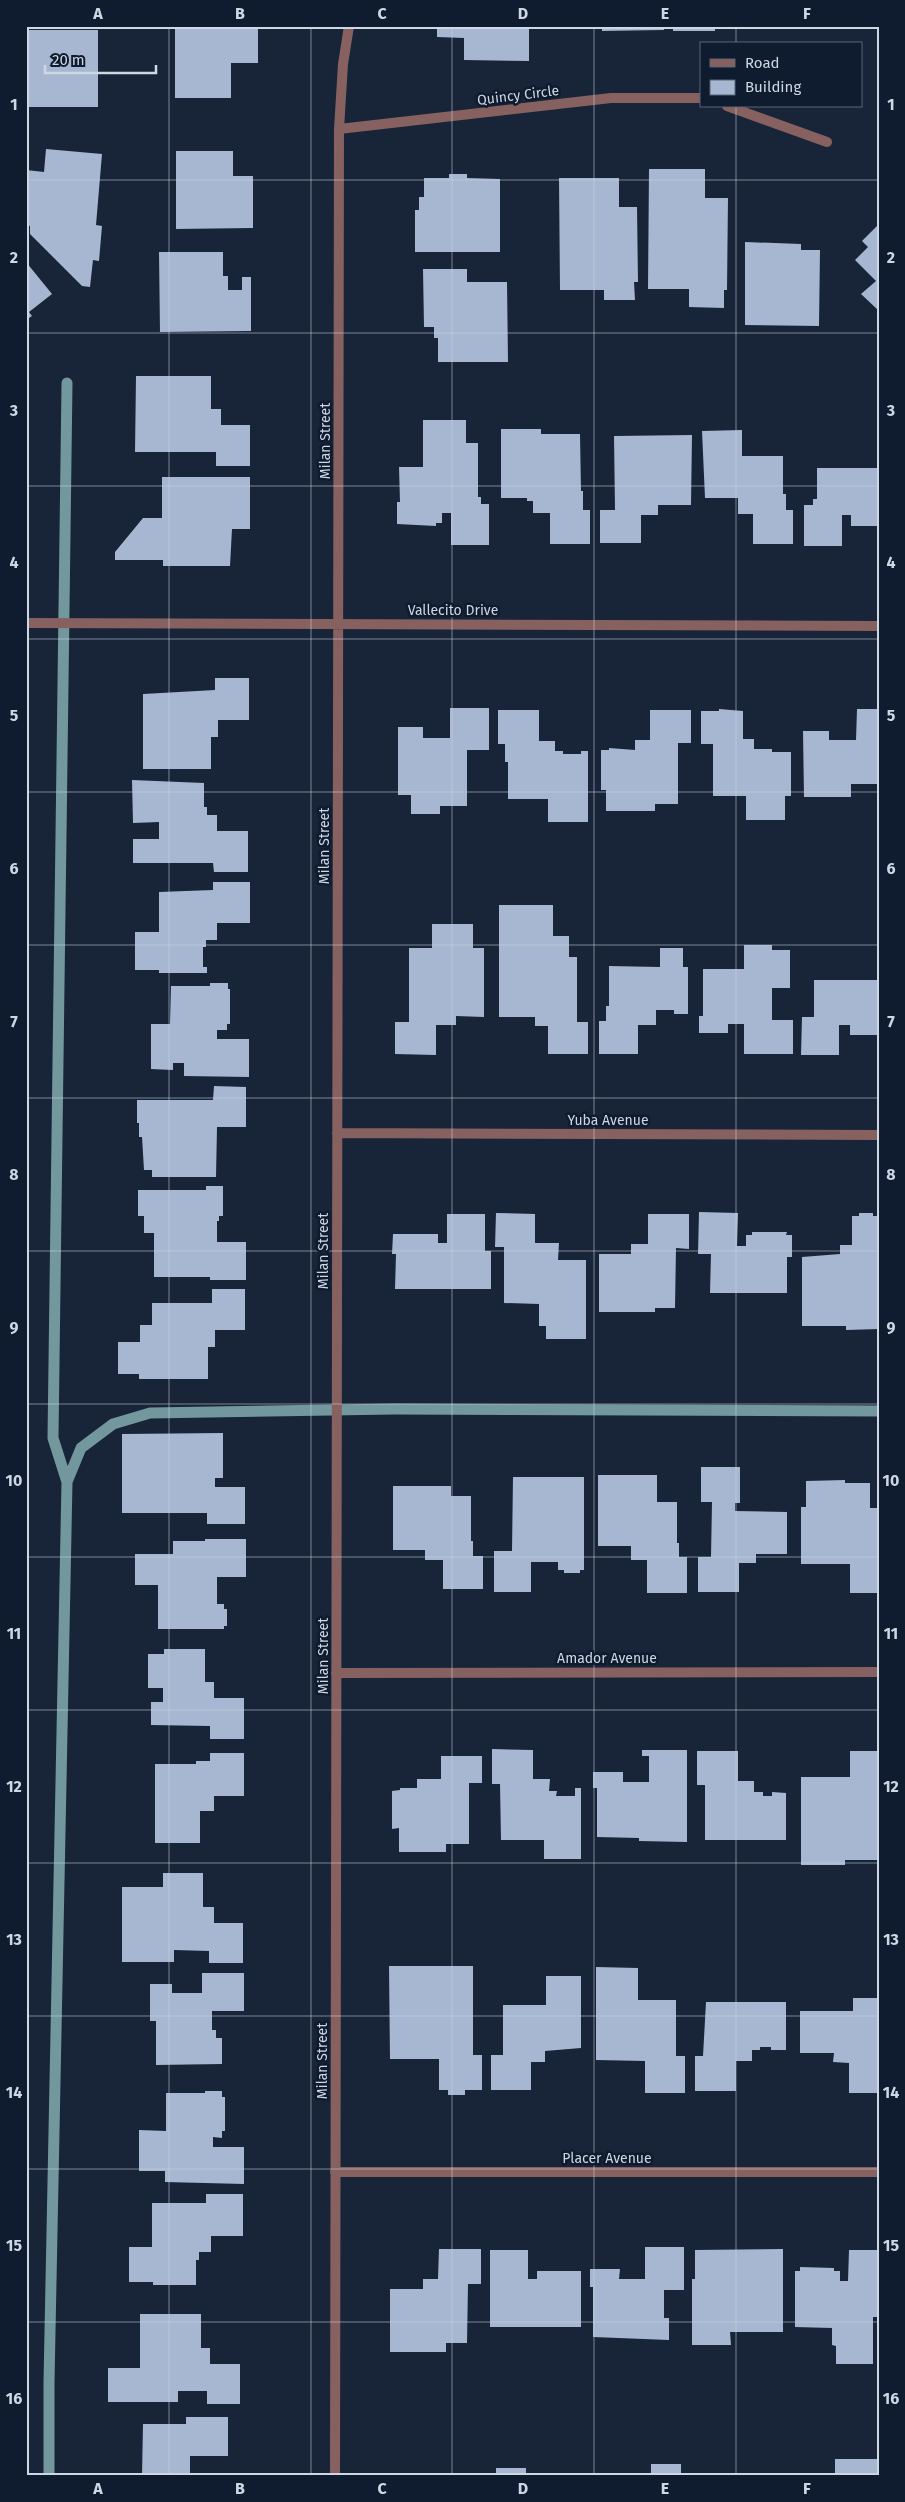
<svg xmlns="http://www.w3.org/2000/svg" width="905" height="2502" font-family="'Fira Sans',sans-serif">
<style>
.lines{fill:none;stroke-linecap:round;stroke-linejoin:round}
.stream{stroke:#72979c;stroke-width:11}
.building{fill:#a7b7d1}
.street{stroke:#876060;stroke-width:10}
.grid{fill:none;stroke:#ced7e4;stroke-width:1;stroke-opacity:0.55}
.labels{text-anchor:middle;stroke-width:5;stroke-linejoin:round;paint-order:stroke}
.street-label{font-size:14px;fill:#ced7e4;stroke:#0f1b2e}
.neatline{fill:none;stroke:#ced7e4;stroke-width:2}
.grid-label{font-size:16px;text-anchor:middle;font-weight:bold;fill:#ced7e4}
</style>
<rect width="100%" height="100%" fill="#182438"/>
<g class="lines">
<!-- stream -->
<path class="stream" d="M 67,383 L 53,1438 L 67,1482
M 49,2476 L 49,2382 L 67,1482 L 81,1448 L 113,1424 L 150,1413 L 394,1409 L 879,1411"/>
</g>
<!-- building -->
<path class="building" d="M 175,26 L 258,26 L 258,63 L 231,63 L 231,98 L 175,98 Z
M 437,26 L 529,26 L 529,61 L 464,60 L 464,38 L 437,37 Z
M 602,26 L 664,26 L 664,30 L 602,31 Z
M 673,26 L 715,26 L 715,31 L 673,31 Z
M 26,30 L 98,30 L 98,107 L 26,107 Z
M 46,149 L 102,154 L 96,225 L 102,226 L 99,261 L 93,260 L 90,287 L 82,286 L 30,234 L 30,226 L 26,225 L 26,170 L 44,172 Z
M 176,151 L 233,151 L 233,176 L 253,176 L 253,228 L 176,229 Z
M 649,169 L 705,169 L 705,198 L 728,198 L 727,290 L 724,290 L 724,308 L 689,307 L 689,289 L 648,289 Z
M 449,174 L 467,174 L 467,178 L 500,179 L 500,252 L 415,252 L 415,210 L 419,210 L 419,197 L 424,197 L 424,178 L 449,178 Z
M 559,178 L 619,178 L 619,207 L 637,207 L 638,282 L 634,282 L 635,300 L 604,300 L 604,290 L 560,290 Z
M 879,224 L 879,311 L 861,294 L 876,281 L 855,260 L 868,247 L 862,241 Z
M 745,242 L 801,244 L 801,250 L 820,250 L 819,326 L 745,325 Z
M 159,252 L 223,252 L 223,276 L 228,276 L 228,290 L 242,290 L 242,277 L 251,277 L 251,331 L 160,332 Z
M 26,262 L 52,294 L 29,312 L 32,316 L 26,320 Z
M 423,269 L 467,269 L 467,282 L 507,282 L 508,362 L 438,362 L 438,338 L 434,338 L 434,327 L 424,327 Z
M 136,376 L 211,376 L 211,409 L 221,409 L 221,425 L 250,425 L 250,466 L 216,466 L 216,452 L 135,452 Z
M 423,420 L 466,420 L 466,443 L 478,443 L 478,497 L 481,497 L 481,504 L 489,504 L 489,545 L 451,545 L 451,513 L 442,513 L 442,523 L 436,523 L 436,526 L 397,524 L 397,502 L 400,502 L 399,467 L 423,467 Z
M 501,429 L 541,429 L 541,434 L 580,434 L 581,491 L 583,491 L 583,510 L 590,510 L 590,544 L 550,544 L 550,513 L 533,513 L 533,501 L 527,501 L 527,498 L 501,498 Z
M 742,430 L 742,456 L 783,456 L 783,494 L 786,494 L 786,510 L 793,510 L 793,544 L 753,544 L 753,514 L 738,514 L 738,498 L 705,498 L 702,431 Z
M 692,435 L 691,505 L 658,505 L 658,515 L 641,515 L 641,543 L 600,543 L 600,510 L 615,510 L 614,436 Z
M 817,468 L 879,468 L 879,526 L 851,526 L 851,515 L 842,515 L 842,546 L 804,546 L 804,505 L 813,505 L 813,499 L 817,499 Z
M 162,477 L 250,477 L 250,529 L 232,529 L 230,566 L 163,566 L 163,560 L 115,560 L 115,552 L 143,518 L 162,518 Z
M 215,678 L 249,678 L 249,720 L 218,720 L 218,737 L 211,737 L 211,769 L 143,769 L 143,694 L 215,690 Z
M 450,708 L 489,708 L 489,750 L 467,750 L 467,806 L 440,806 L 440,814 L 411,814 L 411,795 L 398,795 L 398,727 L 423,727 L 423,738 L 450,738 Z
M 719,709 L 743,711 L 743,739 L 754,739 L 754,749 L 772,749 L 772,752 L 791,752 L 791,796 L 785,796 L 785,820 L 746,820 L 746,796 L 713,796 L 713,744 L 701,744 L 701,711 L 719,711 Z
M 857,709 L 879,709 L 879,784 L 851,784 L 851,797 L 804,797 L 803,731 L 829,731 L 829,740 L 856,740 Z
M 498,710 L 539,710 L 539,741 L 555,741 L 555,751 L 563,751 L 563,754 L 581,754 L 581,751 L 588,751 L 588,822 L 548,822 L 548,799 L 508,799 L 508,762 L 505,762 L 505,744 L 498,744 Z
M 650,710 L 691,710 L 691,743 L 678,743 L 678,804 L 655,804 L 655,811 L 606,811 L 606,790 L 601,790 L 601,750 L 609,750 L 609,748 L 635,750 L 635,740 L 650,740 Z
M 132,780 L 204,783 L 204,807 L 207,807 L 207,815 L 217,815 L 217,831 L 248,831 L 248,872 L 214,872 L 213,863 L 133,863 L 133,839 L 159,839 L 159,822 L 133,823 Z
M 213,882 L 250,882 L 250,923 L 217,923 L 217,940 L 206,940 L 206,947 L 203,947 L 203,967 L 207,967 L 207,973 L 159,973 L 159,970 L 135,970 L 135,932 L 159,932 L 159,892 L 213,890 Z
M 499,905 L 553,905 L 553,936 L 569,936 L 569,957 L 577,957 L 577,1022 L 588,1022 L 588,1054 L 548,1054 L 548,1026 L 535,1026 L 535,1017 L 499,1017 Z
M 432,924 L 473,924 L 473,948 L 484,948 L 484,1017 L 456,1016 L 456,1025 L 436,1025 L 436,1055 L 395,1054 L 395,1022 L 409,1022 L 409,948 L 432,948 Z
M 744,945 L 772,945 L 772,950 L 790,950 L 790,988 L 772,988 L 772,1020 L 793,1020 L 793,1054 L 744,1054 L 744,1024 L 728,1024 L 728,1033 L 699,1033 L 699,1016 L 703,1016 L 703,969 L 744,969 Z
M 660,948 L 683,948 L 683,967 L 688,967 L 688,1014 L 674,1014 L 674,1010 L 656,1010 L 656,1025 L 638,1025 L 638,1054 L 599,1054 L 599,1021 L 606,1021 L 606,1006 L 609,1006 L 609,966 L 660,967 Z
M 814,980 L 879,980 L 879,1035 L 850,1035 L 850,1025 L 839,1025 L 839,1055 L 801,1055 L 802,1017 L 814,1017 Z
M 210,983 L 228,983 L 228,989 L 230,989 L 230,1024 L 227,1024 L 227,1030 L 217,1030 L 217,1039 L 249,1039 L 249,1077 L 184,1076 L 184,1063 L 173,1063 L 173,1070 L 151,1069 L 151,1024 L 170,1024 L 171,986 L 210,986 Z
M 214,1086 L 246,1087 L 246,1127 L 217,1127 L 216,1177 L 152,1177 L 152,1170 L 144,1170 L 142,1137 L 139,1137 L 139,1123 L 137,1123 L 137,1100 L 213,1100 Z
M 206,1186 L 223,1186 L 223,1216 L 219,1216 L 219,1221 L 217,1221 L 217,1242 L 246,1242 L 246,1280 L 210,1280 L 210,1277 L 154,1277 L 154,1233 L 144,1233 L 144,1216 L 138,1216 L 138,1190 L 206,1190 Z
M 699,1212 L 738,1213 L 737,1246 L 746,1246 L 746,1235 L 752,1235 L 752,1232 L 787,1232 L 786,1235 L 792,1235 L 792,1257 L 787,1257 L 787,1293 L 710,1293 L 711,1254 L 698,1254 Z
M 496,1213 L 535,1214 L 535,1243 L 559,1243 L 558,1260 L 586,1260 L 586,1339 L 546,1339 L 546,1326 L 539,1326 L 539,1304 L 504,1303 L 504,1247 L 495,1247 Z
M 859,1213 L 873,1213 L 873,1216 L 879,1216 L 879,1329 L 846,1330 L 846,1326 L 802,1326 L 802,1257 L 840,1254 L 840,1245 L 852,1245 L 852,1216 L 859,1216 Z
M 447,1214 L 485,1214 L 485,1251 L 491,1251 L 491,1289 L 395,1289 L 396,1254 L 392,1254 L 393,1234 L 438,1234 L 438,1243 L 447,1243 Z
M 648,1214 L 689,1214 L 689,1249 L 676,1248 L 675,1308 L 655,1308 L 655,1312 L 599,1312 L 599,1254 L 631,1254 L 631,1244 L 648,1244 Z
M 212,1289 L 245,1289 L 245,1330 L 215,1330 L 215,1347 L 208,1347 L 208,1379 L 139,1379 L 139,1374 L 118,1374 L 118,1342 L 140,1342 L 140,1325 L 152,1325 L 152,1303 L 212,1303 Z
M 223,1433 L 223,1478 L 215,1478 L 215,1487 L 245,1487 L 245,1524 L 207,1524 L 207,1513 L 122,1513 L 122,1434 Z
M 701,1467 L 740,1467 L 740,1503 L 735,1503 L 735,1511 L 787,1512 L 787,1554 L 756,1554 L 756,1563 L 739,1563 L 739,1592 L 698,1592 L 698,1557 L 711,1557 L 712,1502 L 701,1502 Z
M 598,1475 L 657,1475 L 657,1502 L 677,1502 L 677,1543 L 679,1543 L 679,1557 L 687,1557 L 687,1593 L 647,1593 L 647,1560 L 631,1560 L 631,1546 L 598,1546 Z
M 513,1477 L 584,1477 L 584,1570 L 580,1570 L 580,1573 L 564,1573 L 564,1570 L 558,1570 L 558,1562 L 531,1562 L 531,1592 L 494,1592 L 494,1551 L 512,1551 Z
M 845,1480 L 845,1483 L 870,1483 L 870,1508 L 879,1508 L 879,1593 L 850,1593 L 850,1564 L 801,1564 L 801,1507 L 806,1507 L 806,1481 Z
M 393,1486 L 451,1486 L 451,1496 L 471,1496 L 471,1541 L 473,1541 L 473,1556 L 483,1556 L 483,1589 L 443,1589 L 443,1560 L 425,1560 L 425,1550 L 393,1550 Z
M 205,1539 L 246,1539 L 246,1577 L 217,1577 L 217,1604 L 224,1604 L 224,1609 L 227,1609 L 227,1626 L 224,1626 L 224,1629 L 158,1629 L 158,1585 L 135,1585 L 135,1554 L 173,1554 L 173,1541 L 205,1541 Z
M 164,1649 L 205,1649 L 205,1682 L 214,1682 L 214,1698 L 244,1698 L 244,1739 L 210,1739 L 210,1726 L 151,1725 L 151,1702 L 163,1702 L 163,1688 L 148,1688 L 148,1654 L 164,1654 Z
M 492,1749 L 533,1750 L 533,1779 L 550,1779 L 549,1791 L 557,1791 L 556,1796 L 575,1796 L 575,1788 L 581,1788 L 581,1859 L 544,1859 L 544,1840 L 501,1840 L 500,1784 L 492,1784 Z
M 642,1750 L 687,1750 L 687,1842 L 639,1841 L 639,1838 L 597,1837 L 597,1788 L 593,1788 L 593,1772 L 623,1772 L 623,1782 L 649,1782 L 649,1756 L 642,1756 Z
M 697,1751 L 738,1751 L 738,1781 L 754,1781 L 754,1792 L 763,1792 L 763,1796 L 772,1796 L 772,1792 L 786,1793 L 786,1840 L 705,1840 L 705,1785 L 697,1785 Z
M 850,1751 L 879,1751 L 879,1860 L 845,1860 L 845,1865 L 801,1865 L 801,1777 L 850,1777 Z
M 210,1753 L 244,1753 L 244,1796 L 214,1796 L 214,1811 L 200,1811 L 200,1843 L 155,1843 L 155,1764 L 196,1764 L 196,1761 L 210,1761 Z
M 441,1756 L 482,1756 L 482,1783 L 469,1783 L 469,1844 L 446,1844 L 446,1852 L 399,1852 L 399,1828 L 392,1829 L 392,1791 L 400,1790 L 400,1788 L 417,1788 L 417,1779 L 441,1779 Z
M 163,1873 L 203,1873 L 203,1907 L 214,1907 L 214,1923 L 243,1923 L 243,1963 L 209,1963 L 209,1951 L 174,1950 L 174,1962 L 122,1962 L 122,1887 L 163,1887 Z
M 389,1966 L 473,1966 L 473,2055 L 482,2055 L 482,2090 L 465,2090 L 465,2095 L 448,2095 L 448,2090 L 439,2090 L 439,2059 L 390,2059 Z
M 596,1967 L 638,1968 L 638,2000 L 676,2000 L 676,2056 L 685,2056 L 685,2093 L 645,2093 L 645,2061 L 596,2060 Z
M 202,1973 L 244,1973 L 244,2011 L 212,2011 L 212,2030 L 216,2030 L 216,2038 L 222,2038 L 222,2064 L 156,2065 L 156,2021 L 150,2021 L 150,1984 L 172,1984 L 172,1993 L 202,1993 Z
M 546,1976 L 581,1976 L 581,2048 L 545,2051 L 545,2062 L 531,2062 L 531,2090 L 491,2090 L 491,2055 L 503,2055 L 503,2005 L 546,2005 Z
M 853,1998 L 877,1998 L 879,2093 L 849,2093 L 849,2063 L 833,2062 L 834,2053 L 800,2053 L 800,2011 L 853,2011 Z
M 706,2002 L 786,2002 L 786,2050 L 771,2050 L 771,2047 L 760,2047 L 760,2050 L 752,2050 L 752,2061 L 736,2061 L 736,2091 L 695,2091 L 695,2056 L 703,2056 Z
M 205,2091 L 222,2091 L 222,2097 L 225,2097 L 225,2131 L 222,2131 L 222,2138 L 213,2137 L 213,2147 L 244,2147 L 244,2184 L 165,2182 L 165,2171 L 139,2171 L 139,2130 L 166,2131 L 166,2093 L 205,2093 Z
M 206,2194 L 243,2194 L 243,2236 L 211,2236 L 211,2252 L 199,2252 L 199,2260 L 196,2260 L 196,2285 L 153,2285 L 153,2282 L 129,2282 L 129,2247 L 152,2247 L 152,2203 L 206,2203 Z
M 645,2247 L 684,2247 L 684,2290 L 664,2290 L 664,2318 L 669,2318 L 669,2340 L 593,2337 L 593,2287 L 590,2287 L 590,2269 L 620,2269 L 619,2279 L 645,2279 Z
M 439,2249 L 481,2249 L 481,2284 L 468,2284 L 467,2343 L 446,2343 L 446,2352 L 390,2352 L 390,2289 L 423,2289 L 423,2279 L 438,2279 Z
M 783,2249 L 783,2332 L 730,2332 L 731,2345 L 692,2345 L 692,2279 L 695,2279 L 695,2250 Z
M 490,2250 L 528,2250 L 528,2279 L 537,2279 L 537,2271 L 581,2271 L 581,2327 L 490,2327 Z
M 849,2250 L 879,2250 L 879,2292 L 877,2292 L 877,2317 L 873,2317 L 873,2364 L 836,2364 L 836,2346 L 832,2345 L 832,2328 L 795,2327 L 795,2271 L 800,2271 L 800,2267 L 834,2268 L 834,2271 L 840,2271 L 840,2281 L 848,2281 Z
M 140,2314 L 201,2314 L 201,2348 L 210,2348 L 210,2364 L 240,2364 L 240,2404 L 207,2404 L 207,2391 L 178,2391 L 178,2402 L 108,2402 L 108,2368 L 140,2368 Z
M 186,2417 L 228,2417 L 228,2456 L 190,2456 L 190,2476 L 142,2476 L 143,2424 L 186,2424 Z
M 835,2459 L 879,2459 L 879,2476 L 835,2476 Z
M 651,2464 L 681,2464 L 681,2476 L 651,2476 Z
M 496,2468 L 526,2468 L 526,2476 L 496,2476 Z"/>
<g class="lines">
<!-- street -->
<path class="street" d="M 727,106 L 827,142
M 339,129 L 611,98 L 701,98
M 26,623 L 879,626
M 337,1133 L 879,1135
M 336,1673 L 879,1672
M 335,2172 L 879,2172
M 335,2476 L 339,129 L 343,64 L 349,26"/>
</g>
<!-- grid -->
<path class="grid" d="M 169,26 L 169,2476M 311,26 L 311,2476M 452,26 L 452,2476M 594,26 L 594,2476M 736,26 L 736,44M 736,106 L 736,2476M 26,180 L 879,180M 26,333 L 879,333M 26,486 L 879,486M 26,639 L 879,639M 26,792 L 879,792M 26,945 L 879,945M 26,1098 L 879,1098M 26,1251 L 879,1251M 26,1404 L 879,1404M 26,1557 L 879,1557M 26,1710 L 879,1710M 26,1863 L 879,1863M 26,2016 L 879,2016M 26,2169 L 879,2169M 26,2322 L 879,2322"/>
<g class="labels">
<!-- street labels -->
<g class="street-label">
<text transform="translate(518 95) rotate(-7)" y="5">Quincy Circle</text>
<text transform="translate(325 441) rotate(-90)" y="5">Milan Street</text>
<text x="453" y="615">Vallecito Drive</text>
<text transform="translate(324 846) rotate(-90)" y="5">Milan Street</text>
<text x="608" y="1125">Yuba Avenue</text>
<text transform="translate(323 1251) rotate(-90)" y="5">Milan Street</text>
<text transform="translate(323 1656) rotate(-90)" y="5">Milan Street</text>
<text x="607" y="1663">Amador Avenue</text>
<text transform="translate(322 2061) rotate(-90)" y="5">Milan Street</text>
<text x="607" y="2163">Placer Avenue</text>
</g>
</g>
<!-- border -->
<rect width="905" height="2502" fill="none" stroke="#0f1b2e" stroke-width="55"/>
<!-- legend -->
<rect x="700" y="42" width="162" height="65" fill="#0f1b2e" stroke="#5b6677"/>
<rect x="710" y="59" width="25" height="8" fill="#876060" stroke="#5b6677"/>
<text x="745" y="68" font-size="15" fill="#ced7e4">Road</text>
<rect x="710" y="80" width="25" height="15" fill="#a7b7d1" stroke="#5b6677"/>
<text x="745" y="92" font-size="15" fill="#ced7e4">Building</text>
<!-- scale -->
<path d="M45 65v8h111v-8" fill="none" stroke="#ced7e4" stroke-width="2.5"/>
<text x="52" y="65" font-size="15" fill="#ced7e4" stroke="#0f1b2e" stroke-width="4" paint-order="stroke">20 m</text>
<rect x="28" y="28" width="850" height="2446" class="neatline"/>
<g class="grid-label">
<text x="98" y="19">A</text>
<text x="240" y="19">B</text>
<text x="382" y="19">C</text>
<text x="523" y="19">D</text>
<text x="665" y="19">E</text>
<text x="807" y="19">F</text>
<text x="14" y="110">1</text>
<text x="891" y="110">1</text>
<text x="14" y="263">2</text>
<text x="891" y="263">2</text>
<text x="14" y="416">3</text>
<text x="891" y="416">3</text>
<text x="14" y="568">4</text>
<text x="891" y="568">4</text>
<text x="14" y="721">5</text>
<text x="891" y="721">5</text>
<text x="14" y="874">6</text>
<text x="891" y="874">6</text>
<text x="14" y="1027">7</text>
<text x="891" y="1027">7</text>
<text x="14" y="1180">8</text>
<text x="891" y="1180">8</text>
<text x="14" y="1333">9</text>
<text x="891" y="1333">9</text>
<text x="14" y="1486">10</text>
<text x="891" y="1486">10</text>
<text x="14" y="1639">11</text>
<text x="891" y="1639">11</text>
<text x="14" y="1792">12</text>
<text x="891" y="1792">12</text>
<text x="14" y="1945">13</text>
<text x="891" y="1945">13</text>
<text x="14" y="2098">14</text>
<text x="891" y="2098">14</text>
<text x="14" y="2251">15</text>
<text x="891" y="2251">15</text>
<text x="14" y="2404">16</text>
<text x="891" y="2404">16</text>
<text x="98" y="2494">A</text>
<text x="240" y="2494">B</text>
<text x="382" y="2494">C</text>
<text x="523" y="2494">D</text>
<text x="665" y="2494">E</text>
<text x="807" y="2494">F</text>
</g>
</svg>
